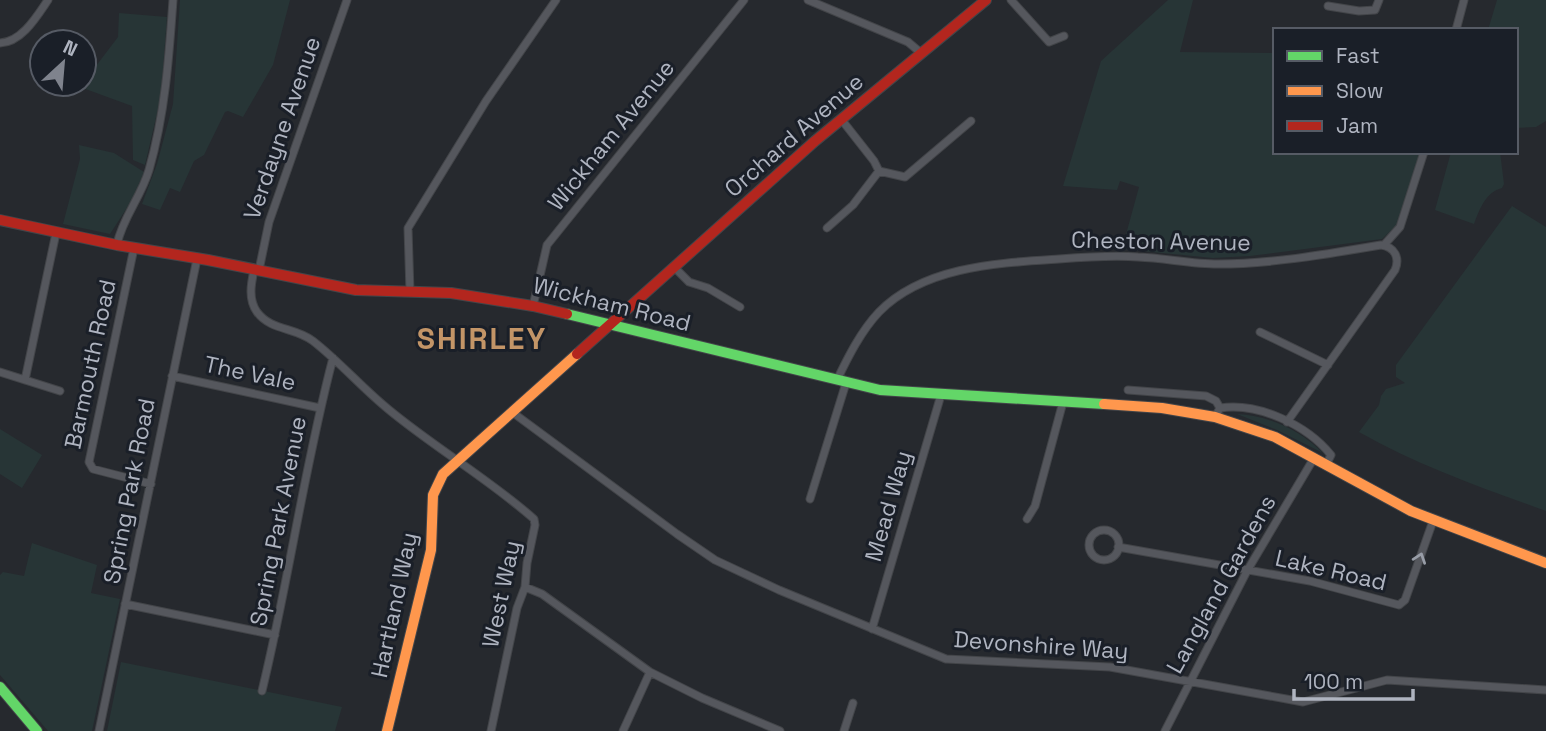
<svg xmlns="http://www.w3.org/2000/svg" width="1546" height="731" font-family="'Space Grotesk',sans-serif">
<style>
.green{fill:#273536}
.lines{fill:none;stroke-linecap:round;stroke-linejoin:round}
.street-casing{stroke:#434549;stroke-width:9}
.fast-casing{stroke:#434549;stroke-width:12}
.slow-casing{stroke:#434549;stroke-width:12}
.jam-casing{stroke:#434549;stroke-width:12}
.street{stroke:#55575d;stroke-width:7}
.fast{stroke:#63d668;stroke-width:10}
.slow{stroke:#ff974d;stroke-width:10}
.jam{stroke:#b3261e;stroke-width:10}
.oneway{stroke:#989da7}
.labels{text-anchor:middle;stroke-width:6;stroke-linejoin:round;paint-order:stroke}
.street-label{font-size:23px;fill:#afb4c0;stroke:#1a1f28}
.district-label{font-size:30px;font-weight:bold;letter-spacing:2px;fill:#c39567;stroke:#1a1f28}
</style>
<rect width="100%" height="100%" fill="#26292e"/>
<!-- green -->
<path class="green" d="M 180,0 L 290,0 L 273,65 L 243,117 L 228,111 L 225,112 L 204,155 L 194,161 L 180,192 L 170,188 L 160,210 L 142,204 L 157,164 L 173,104 Z
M 1168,0 L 1193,0 L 1180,52 L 1275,53 L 1275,152 L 1420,152 L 1397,225 L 1382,239 L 1250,256 L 1213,258 L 1122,249 L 1139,187 L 1120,181 L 1117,190 L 1063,186 L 1101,61 Z
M 1497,0 L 1546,0 L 1546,121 L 1536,127 L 1516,128 L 1516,30 L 1488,30 Z
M 119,13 L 167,17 L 161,96 L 145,165 L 133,160 L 132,106 L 80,87 L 118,37 Z
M 79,145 L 114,153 L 144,172 L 132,200 L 110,234 L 63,224 L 80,159 Z
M 1451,152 L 1500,152 L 1504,184 L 1502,188 C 1486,192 1480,208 1474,224 L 1435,210 Z
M 1512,206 L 1546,227 L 1546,511 C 1482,488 1419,466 1359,432 L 1379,405 L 1381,396 L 1386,389 L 1405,383 L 1396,377 L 1396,365 Z
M 1237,414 C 1270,416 1300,430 1323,453 L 1277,430 Z
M 0,429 L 42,455 L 22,488 L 0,474 Z
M 32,543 L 97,565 L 91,593 L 120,599 L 92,731 L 48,731 L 0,675 L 0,575 L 3,572 L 24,576 Z
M 121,662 L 342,707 L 335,731 L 107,731 Z"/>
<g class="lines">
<defs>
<path id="street" d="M 808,0 L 908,42 L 921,53
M 1011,0 L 1049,42 L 1064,36
M 1328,6 L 1359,11 L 1375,10 L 1379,0
M 1456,30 L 1464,0
M 0,43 C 22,42 37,16 48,0
M 841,119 L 874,161 L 879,171
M 827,228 L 853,205 L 879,171 L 905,177 L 971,121
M 117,244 C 123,217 141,197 149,170 C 165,114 169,58 173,0
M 1384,245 L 1400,227 L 1424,152
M 134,248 L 89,462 L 93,469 L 151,484
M 674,267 L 689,282 L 708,288 L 740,307
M 254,270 C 251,284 248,299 257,312 C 271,331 295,327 313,341 C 340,362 362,388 388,409 C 435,448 489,479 534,519 L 535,525 L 527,563 L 525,587 L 517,608 L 491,731
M 259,270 L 269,222 L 347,0
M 410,292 L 408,228 L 486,101 L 556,0
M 533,306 L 547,245 L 744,0
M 1260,332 L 1328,365
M 0,372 L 60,391
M 172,376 L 320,408
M 25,380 L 56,233
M 837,380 C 848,357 861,331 879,312 C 924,266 999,263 1059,259 C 1085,257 1112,255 1138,257 C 1165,258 1191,264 1218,264 C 1272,264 1328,254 1381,245 C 1395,247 1400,258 1395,270 L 1287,422
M 1128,390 L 1206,396 L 1216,401 L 1220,408
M 512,412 L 677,534 L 715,560 L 779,590 L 946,659 L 1110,667 L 1303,702 L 1387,680 L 1546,690
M 1215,417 L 1220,408 C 1258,402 1307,425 1331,455 L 1326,465
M 810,499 L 846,383
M 1027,519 L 1035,506 L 1063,402
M1089 545a15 15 0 1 1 30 0a15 15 0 1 1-30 0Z
M 1118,547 L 1310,581 L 1399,605 L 1405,600 L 1433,521
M 525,587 L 542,594 L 650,672 L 702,698 L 780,731
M 125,604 L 275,635
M 872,629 L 941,395
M 262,691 C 289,580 304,468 333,358
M 99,731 L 197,259
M 623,731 L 650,672
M 844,731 L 853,703
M 1165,731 L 1247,571 L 1314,458"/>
<path id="fast" d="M 567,314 L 880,390 L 1104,404
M 0,687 L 37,731"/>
<path id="slow" d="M 1104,404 L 1162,408 L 1215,417 L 1275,437 L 1411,511 L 1546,563
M 387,731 L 431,550 L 433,495 L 443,474 L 577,354"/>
<path id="jam" d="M 0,220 L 117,245 L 208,260 L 356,290 L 451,293 L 533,306 L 567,314
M 577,354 L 815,141 L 986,0"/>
</defs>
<!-- street casing -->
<use href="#street" class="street-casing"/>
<!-- fast casing -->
<use href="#fast" class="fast-casing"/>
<!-- slow casing -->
<use href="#slow" class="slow-casing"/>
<!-- jam casing -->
<use href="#jam" class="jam-casing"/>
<!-- street -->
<use href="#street" class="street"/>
<!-- fast -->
<use href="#fast" class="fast"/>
<!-- slow -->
<use href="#slow" class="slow"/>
<!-- jam -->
<use href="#jam" class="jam"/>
</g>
<!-- one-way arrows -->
<defs><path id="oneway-chevron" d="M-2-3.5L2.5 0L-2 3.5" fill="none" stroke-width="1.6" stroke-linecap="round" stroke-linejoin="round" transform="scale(1.75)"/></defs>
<use class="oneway" href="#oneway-chevron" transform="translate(1420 558) rotate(-71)"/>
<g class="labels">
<!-- street labels -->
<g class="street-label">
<text transform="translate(282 128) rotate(-71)" y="8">Verdayne Avenue</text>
<text transform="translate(611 135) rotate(-51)" y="8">Wickham Avenue</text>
<text transform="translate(794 135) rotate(-41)" y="8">Orchard Avenue</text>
<text transform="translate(1161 241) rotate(1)" y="8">Cheston Avenue</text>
<text transform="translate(612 304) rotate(14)" y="8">Wickham Road</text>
<text transform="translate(90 364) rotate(-78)" y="8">Barmouth Road</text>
<text transform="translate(250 373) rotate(12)" y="8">The Vale</text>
<text transform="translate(129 491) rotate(-79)" y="8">Spring Park Road</text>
<text transform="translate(888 506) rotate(-74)" y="8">Mead Way</text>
<text transform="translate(278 521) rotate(-79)" y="8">Spring Park Avenue</text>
<text transform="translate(1331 570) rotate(13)" y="8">Lake Road</text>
<text transform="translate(1221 584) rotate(-61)" y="8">Langland Gardens</text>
<text transform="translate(501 594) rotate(-78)" y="8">West Way</text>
<text transform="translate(394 605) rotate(-78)" y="8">Hartland Way</text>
<text transform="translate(1041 645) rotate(4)" y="8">Devonshire Way</text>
</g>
<!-- district labels -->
<g class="district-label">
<text x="482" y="349">SHIRLEY</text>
</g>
</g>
<!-- legend -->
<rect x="1273" y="28" width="245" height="126" fill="#1a1f28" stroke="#565b65" stroke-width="2"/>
<rect x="1287" y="51" width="35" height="10" fill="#63d668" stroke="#565b65" stroke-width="2"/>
<text x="1336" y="63" font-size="21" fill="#afb4c0">Fast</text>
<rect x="1287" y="86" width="35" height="10" fill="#ff974d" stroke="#565b65" stroke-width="2"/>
<text x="1336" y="98" font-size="21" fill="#afb4c0">Slow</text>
<rect x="1287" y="121" width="35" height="10" fill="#b3261e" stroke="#565b65" stroke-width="2"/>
<text x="1336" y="133" font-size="21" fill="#afb4c0">Jam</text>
<!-- north arrow -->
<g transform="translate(63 63) rotate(26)"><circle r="33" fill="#1a1f28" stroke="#565b65" stroke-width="2"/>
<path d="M0-5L12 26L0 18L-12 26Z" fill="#7f838d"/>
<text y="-10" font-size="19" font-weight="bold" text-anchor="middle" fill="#afb4c0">N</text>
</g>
<!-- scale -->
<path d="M1294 689v10h119v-10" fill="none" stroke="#afb4c0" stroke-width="3.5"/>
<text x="1304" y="689" font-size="21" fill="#afb4c0" stroke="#1a1f28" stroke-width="5" paint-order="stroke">100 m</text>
</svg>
